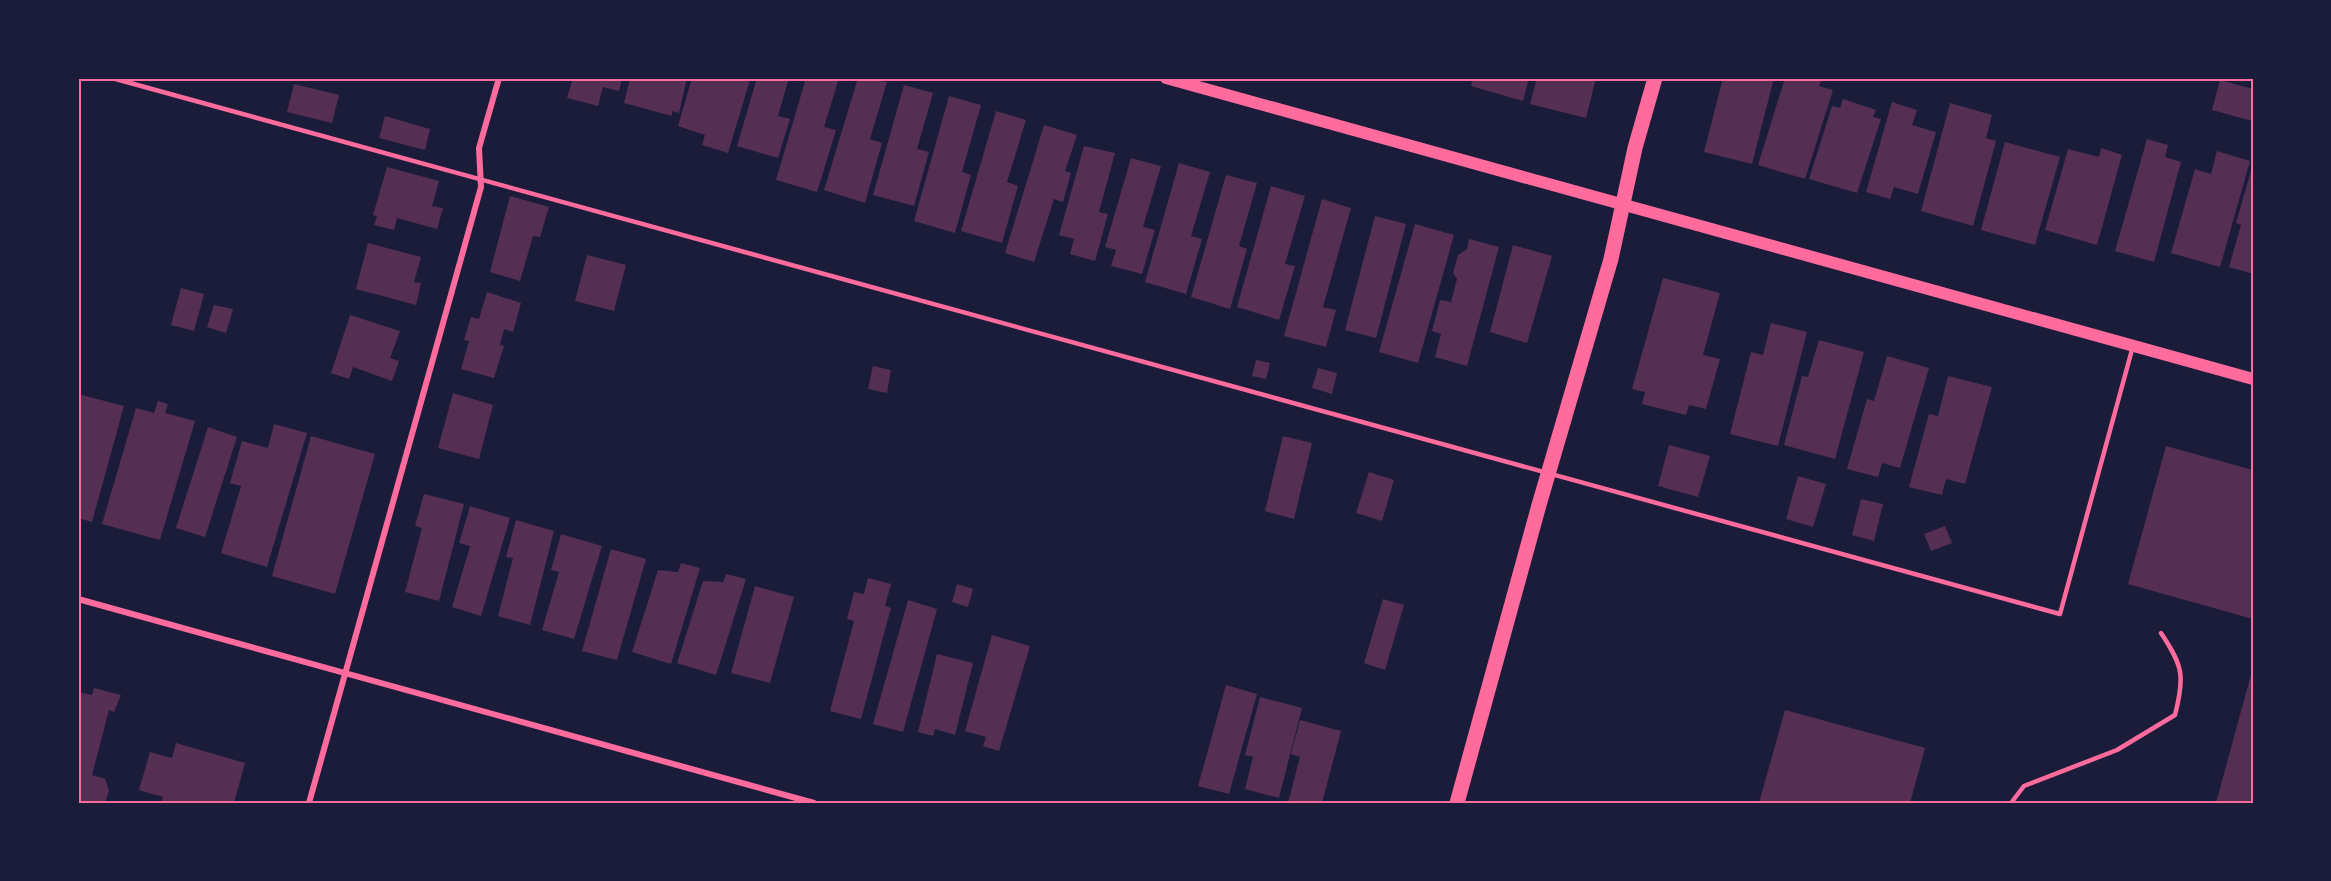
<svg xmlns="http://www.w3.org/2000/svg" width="2331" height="881" font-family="Karla,sans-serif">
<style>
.building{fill:#542f53}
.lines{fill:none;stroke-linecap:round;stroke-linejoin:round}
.service{stroke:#ff6b9d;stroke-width:4.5}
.minor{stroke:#ff6b9d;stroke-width:6}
.secondary{stroke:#ff6b9d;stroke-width:12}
.primary{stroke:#ff6b9d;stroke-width:15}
.neatline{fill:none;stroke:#ff6b9d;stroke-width:2}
</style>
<rect width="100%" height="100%" fill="#1b1b3a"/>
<!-- building -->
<path class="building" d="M 573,78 L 622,78 L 619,91 L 603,87 L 598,106 L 567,98 Z
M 630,78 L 687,78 L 679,113 L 672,111 L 672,116 L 624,103 Z
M 692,78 L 742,78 L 750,80 L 728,153 L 702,145 L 705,135 L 678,126 Z
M 757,78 L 789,78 L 778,116 L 790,119 L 778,158 L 737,146 Z
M 806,78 L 839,78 L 824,127 L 836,130 L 817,192 L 776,180 Z
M 858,78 L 887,82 L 870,139 L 882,143 L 865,203 L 824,190 Z
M 1473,78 L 1529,78 L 1523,101 L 1471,86 Z
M 1537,78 L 1596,78 L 1586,118 L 1530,104 Z
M 1723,78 L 1774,78 L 1752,164 L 1704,152 Z
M 1785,78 L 1822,78 L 1819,86 L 1833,90 L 1805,179 L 1758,165 Z
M 2220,80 L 2253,89 L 2252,121 L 2212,110 Z
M 294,84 L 339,95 L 332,123 L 287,112 Z
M 904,85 L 933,93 L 917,149 L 929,152 L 914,206 L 873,195 Z
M 949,96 L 981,105 L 962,172 L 971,175 L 955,233 L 914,221 Z
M 1843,99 L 1876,110 L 1873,117 L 1881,119 L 1857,193 L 1809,179 L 1832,106 L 1840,108 Z
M 1892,102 L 1917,110 L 1912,125 L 1936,132 L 1918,194 L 1894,187 L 1890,199 L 1866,192 Z
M 1950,103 L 1992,115 L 1986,138 L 1996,141 L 1973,226 L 1921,211 Z
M 996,111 L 1026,120 L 1007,182 L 1018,186 L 1002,243 L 961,231 Z
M 385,116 L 430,129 L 425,150 L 379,138 Z
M 1044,125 L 1077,135 L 1065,171 L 1071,173 L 1063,202 L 1054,199 L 1034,262 L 1005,253 Z
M 2147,139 L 2168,145 L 2165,157 L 2181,162 L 2154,262 L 2115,251 Z
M 2005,142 L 2060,157 L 2035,245 L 1981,230 Z
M 1084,146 L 1115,153 L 1099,212 L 1108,214 L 1095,261 L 1070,254 L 1074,239 L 1059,235 Z
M 2101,148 L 2122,155 L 2097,245 L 2045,230 L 2068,149 L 2099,157 Z
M 2217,151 L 2250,161 L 2220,267 L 2171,253 L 2195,169 L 2211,174 Z
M 1131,158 L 1161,166 L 1143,227 L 1155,230 L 1142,274 L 1111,266 L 1116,250 L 1105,247 Z
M 1179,163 L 1210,172 L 1191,236 L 1202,239 L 1186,294 L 1145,282 Z
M 387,167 L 439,181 L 432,206 L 443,208 L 437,229 L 397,218 L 394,230 L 374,225 L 377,216 L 373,215 Z
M 2252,167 L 2253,167 L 2253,274 L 2229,267 L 2241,225 L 2236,223 Z
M 1226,175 L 1257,183 L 1239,246 L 1247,249 L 1230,309 L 1191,297 Z
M 1271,186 L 1305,196 L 1285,264 L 1295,266 L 1279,320 L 1237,307 Z
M 510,196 L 549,207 L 540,237 L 533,236 L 520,281 L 490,272 Z
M 1322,199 L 1351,208 L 1323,307 L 1336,310 L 1326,347 L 1284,336 Z
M 1375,216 L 1406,224 L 1376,338 L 1345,330 Z
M 1415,224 L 1454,235 L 1418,363 L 1379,352 Z
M 1469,239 L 1499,247 L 1467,366 L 1435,357 L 1441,334 L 1432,331 L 1440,300 L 1451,302 L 1457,279 L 1453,273 L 1458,255 L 1467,249 Z
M 368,243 L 421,257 L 414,282 L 421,283 L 416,305 L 356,289 Z
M 1513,245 L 1552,256 L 1527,343 L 1490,332 Z
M 587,255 L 626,265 L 614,311 L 575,301 Z
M 1663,278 L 1720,293 L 1703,355 L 1720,359 L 1706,409 L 1689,405 L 1686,415 L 1642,404 L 1645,392 L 1632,389 Z
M 181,288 L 204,294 L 194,331 L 171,325 Z
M 487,292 L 521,303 L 513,332 L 504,329 L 500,345 L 504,346 L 494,378 L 461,369 L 469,341 L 464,340 L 471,317 L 479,319 Z
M 214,305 L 233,309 L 226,333 L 207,327 Z
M 350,315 L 400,331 L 390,358 L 399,361 L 392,381 L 353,367 L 349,379 L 331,373 Z
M 1771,323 L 1807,332 L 1778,446 L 1730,434 L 1751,352 L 1763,355 Z
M 1819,340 L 1864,352 L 1835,459 L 1784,445 L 1802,376 L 1808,377 Z
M 1887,356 L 1929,368 L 1900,468 L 1882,463 L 1878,477 L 1847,469 L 1867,399 L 1874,401 Z
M 1256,360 L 1270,363 L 1266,379 L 1252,376 Z
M 873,366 L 891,370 L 887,393 L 868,389 Z
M 1318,368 L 1337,373 L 1332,394 L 1312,388 Z
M 1948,376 L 1992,387 L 1965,484 L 1946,479 L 1942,495 L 1909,487 L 1929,414 L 1938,416 Z
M 453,393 L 493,405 L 479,459 L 438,448 Z
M 78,394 L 124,406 L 92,522 L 78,518 Z
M 158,401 L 168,404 L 165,413 L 195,421 L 160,540 L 102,524 L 136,408 L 154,413 Z
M 274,424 L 307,433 L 267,567 L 221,553 L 241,486 L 230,483 L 242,441 L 268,448 Z
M 208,427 L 237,437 L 205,537 L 176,528 Z
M 311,436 L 375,454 L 335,594 L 272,576 Z
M 1283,436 L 1312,443 L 1294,519 L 1265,511 Z
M 1669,445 L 1710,456 L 1698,497 L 1658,486 Z
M 2166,446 L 2253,470 L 2253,619 L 2128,584 Z
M 1369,472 L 1394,480 L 1382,521 L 1356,513 Z
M 1798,476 L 1826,484 L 1813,527 L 1786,519 Z
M 424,494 L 464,504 L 439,601 L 405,592 L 422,528 L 415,526 Z
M 1861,499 L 1883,504 L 1874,541 L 1852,535 Z
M 470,506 L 510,518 L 481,616 L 452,607 L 470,546 L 459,543 Z
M 516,520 L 554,531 L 530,625 L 498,616 L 513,558 L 506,557 Z
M 1945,526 L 1952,543 L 1931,551 L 1924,534 Z
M 561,534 L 602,546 L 574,639 L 542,630 L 559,572 L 551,570 Z
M 611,549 L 646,559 L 617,660 L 582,651 Z
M 681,563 L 700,568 L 671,664 L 632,652 L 658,570 L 678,572 Z
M 726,574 L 746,579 L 716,675 L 677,663 L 703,581 L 723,582 Z
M 868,578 L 891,584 L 885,606 L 891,608 L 861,719 L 830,711 L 854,621 L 847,619 L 854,592 L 864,594 Z
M 957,584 L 973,589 L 968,607 L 952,602 Z
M 755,586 L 794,597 L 770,683 L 731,673 Z
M 1383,599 L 1404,605 L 1385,670 L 1364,663 Z
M 908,600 L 937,609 L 903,732 L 873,724 Z
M 992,635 L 1030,646 L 999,751 L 983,746 L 986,737 L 965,731 Z
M 937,654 L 973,663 L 955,735 L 935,729 L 933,736 L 918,732 Z
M 2252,671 L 2253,803 L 2216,803 Z
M 1226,685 L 1257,694 L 1229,794 L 1198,786 Z
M 94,688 L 121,695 L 114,712 L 109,710 L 92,775 L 105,779 L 109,790 L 105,803 L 78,803 L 78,692 L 92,695 Z
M 1260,697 L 1302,708 L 1279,798 L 1245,789 L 1253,757 L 1245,755 Z
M 1785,710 L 1925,748 L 1910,803 L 1759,803 Z
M 1300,720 L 1341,731 L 1322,803 L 1288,803 L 1300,757 L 1291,754 Z
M 176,743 L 245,763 L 234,803 L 161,803 L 163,797 L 139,790 L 150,752 L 172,758 Z"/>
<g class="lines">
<!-- service -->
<path class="service" d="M 112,78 L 2060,614 L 2133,346
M 2011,803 L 2024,786 L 2117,750 L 2175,715 C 2185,676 2183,666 2161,633"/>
<!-- minor -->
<path class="minor" d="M 78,599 L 814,803
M 309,803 L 481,187 L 479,148 L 499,78"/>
<!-- secondary -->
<path class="secondary" d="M 1166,78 L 2253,379"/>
<!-- primary -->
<path class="primary" d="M 1457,803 L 1539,505 L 1611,259 L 1635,148 L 1655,78"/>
</g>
<!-- border -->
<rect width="2331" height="881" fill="none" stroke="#1b1b3a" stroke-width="159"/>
<rect x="80" y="80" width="2172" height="722" class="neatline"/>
</svg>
